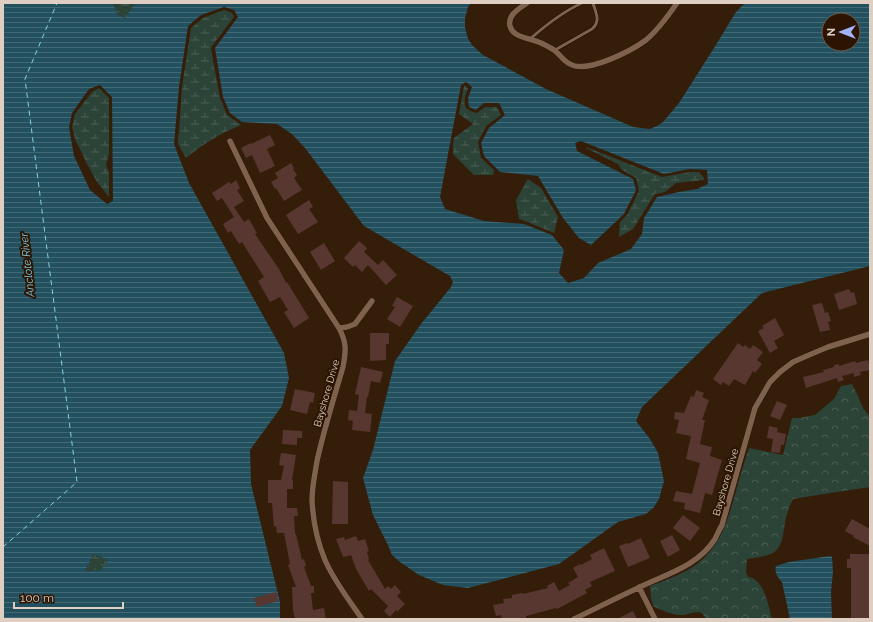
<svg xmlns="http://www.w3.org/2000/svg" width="873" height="622" font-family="Raleway,sans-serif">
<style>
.forest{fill:url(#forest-crowns)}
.wetland{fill:url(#wetland-marsh)}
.water{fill:url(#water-rules);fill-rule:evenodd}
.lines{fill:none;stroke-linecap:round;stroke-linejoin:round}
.ferry{stroke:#84d2eb;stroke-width:1;stroke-dasharray:5 4;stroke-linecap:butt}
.building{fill:#583731}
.lane-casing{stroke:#1c0700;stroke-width:4}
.street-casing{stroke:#1c0700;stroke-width:6}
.lane{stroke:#7e624d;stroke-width:3}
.street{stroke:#7e624d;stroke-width:5.5}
.labels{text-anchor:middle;stroke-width:4;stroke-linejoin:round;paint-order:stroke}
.street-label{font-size:10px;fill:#dfcfc3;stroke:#2b1502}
.water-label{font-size:11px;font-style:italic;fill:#84d2eb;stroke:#2b1502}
</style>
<defs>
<pattern id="forest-crowns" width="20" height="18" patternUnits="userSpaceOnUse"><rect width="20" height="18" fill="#2c4338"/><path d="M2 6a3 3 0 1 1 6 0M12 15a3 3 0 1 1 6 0" fill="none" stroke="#4a5d53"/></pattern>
<pattern id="wetland-marsh" width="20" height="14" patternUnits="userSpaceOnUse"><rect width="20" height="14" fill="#2c4338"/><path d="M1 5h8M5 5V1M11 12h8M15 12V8" fill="none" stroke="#4a5d53"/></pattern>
<pattern id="water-rules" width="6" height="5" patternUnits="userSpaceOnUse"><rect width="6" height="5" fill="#22505e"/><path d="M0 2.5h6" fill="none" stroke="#426873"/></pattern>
</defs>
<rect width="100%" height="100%" fill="#351e09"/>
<!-- forest -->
<path class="forest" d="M 852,384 L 857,394 L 863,408 L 870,417 L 870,487 L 811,496 L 793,499 C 789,507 786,515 785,523 C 783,533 783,546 774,552 C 770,556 753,558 747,559 L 746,572 L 748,577 C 750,577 753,578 754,579 C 765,585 769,608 772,619 L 706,619 L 702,613 C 695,611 690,614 683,615 C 675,616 660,610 653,606 L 651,597 L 650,586 C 666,580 684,574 697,564 C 721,545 727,522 735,495 C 739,479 744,463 749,448 L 783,455 L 792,418 L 799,418 L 815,415 L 834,399 L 841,386 Z"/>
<!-- wetland -->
<path class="wetland" d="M 113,3 L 135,3 L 126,18 L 117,14 Z
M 224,10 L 232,13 L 234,17 L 212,46 L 211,49 L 220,98 L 227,115 L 241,125 C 221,133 203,144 186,158 L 178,144 L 182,87 L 191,28 L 203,18 Z
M 464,86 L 465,86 L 468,88 C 463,101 461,110 477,113 L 485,107 L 497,107 L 501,115 L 486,126 L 478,142 L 481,158 L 494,170 L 493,175 L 474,175 L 453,154 L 453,145 L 454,138 L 473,124 L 459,114 Z
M 99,88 L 109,98 L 109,154 L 106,165 L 109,172 L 109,197 L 97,182 L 87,164 L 80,149 L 75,139 L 72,127 L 75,114 L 92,92 Z
M 586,147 L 662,177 L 690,172 L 699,172 L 704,178 L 704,180 L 676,183 L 665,192 L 655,194 L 633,229 L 619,237 L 620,222 L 627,215 L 639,191 L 636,178 L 622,170 L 618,164 L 586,148 Z
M 528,179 L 541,188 L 558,217 L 554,233 L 525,221 L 519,219 L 516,200 Z
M 94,554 L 109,560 L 101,570 L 85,571 Z"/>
<!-- water -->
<path class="water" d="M 3,3 L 113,3 L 117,14 L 125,18 L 135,3 L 471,3 L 468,7 L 465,18 L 465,27 L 468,39 L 473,46 L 483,55 L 546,89 L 633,127 L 650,129 L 657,126 L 663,122 L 679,103 L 714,48 L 736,12 L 745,3 L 870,3 L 870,266 L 762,293 L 642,407 L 636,421 L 650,439 L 658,453 L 664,481 L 659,499 L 654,507 L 646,514 L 618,522 L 559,564 L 468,588 L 443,585 L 419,575 L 400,562 L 392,555 L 388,545 L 373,515 L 363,478 L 373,450 L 395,361 L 421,324 L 451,287 L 453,282 L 450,276 L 364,226 L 305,148 L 292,134 L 277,124 L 242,122 L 230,113 L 223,97 L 215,48 L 238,17 L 234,10 L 224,7 L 201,15 L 188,26 L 179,87 L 174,144 L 189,183 L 284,353 L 289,378 L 282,406 L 250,450 L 251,484 L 280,602 L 280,619 L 3,619 ZM 829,20 L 853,20 L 853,44 L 829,44 ZM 466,82 L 472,87 L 468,98 L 469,107 L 476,110 L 484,103 L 499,103 L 505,115 L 489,128 L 481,143 L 484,156 L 500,172 L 538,176 L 563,218 L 579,238 L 591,245 L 624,214 L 636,190 L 633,179 L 577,151 L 575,143 L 581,141 L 664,174 L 690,169 L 707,170 L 708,184 L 697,189 L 679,192 L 657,197 L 644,218 L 642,234 L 631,249 L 598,263 L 584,278 L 568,283 L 559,273 L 564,250 L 552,235 L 524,224 L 484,221 L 445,209 L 440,197 L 461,85 ZM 100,85 L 112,97 L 113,201 L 107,204 L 90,190 L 74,156 L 69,127 L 72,113 L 89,89 ZM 94,554 L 108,560 L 101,570 L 85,571 Z
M 830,556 L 832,557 L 833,572 L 831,592 L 832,619 L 790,619 L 782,582 C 778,578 774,572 776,566 L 789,562 Z"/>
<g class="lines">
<!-- ferry -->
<path class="ferry" d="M 3,547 L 77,482 L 25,79 L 57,3"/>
</g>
<!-- building -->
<path class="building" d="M 270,135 L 275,145 L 267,149 L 275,166 L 260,173 L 252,155 L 246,158 L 241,148 L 251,143 L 251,144 Z
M 291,163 L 294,168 L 293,169 L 297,175 L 294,178 L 302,190 L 284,201 L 276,188 L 275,189 L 271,182 L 278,178 L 275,173 Z
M 236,180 L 240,188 L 237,190 L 244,201 L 234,207 L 244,222 L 249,219 L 257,233 L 255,234 L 279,269 L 286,283 L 287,282 L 309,318 L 294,328 L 284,312 L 288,310 L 280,297 L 270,302 L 258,281 L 264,277 L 242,242 L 239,244 L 231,231 L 228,233 L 223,224 L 234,217 L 222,198 L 217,201 L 212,193 L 229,182 L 231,184 Z
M 309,200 L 313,207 L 309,209 L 318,222 L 298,234 L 286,215 Z
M 359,241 L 367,248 L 364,252 L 378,265 L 383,260 L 397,275 L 386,285 L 368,265 L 362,272 L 355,265 L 353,267 L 344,258 Z
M 324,243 L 335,261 L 321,270 L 310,252 Z
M 849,289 L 851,293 L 854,292 L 857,304 L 839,310 L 834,294 Z
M 397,297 L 413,306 L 400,327 L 387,319 L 395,307 L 392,306 Z
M 822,303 L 825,313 L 828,312 L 831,321 L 828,322 L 830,330 L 820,332 L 812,305 Z
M 775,318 L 784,335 L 774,341 L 778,348 L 770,353 L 758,331 L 764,328 L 762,326 Z
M 370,333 L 389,333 L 389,344 L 386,344 L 386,360 L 370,361 Z
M 738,343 L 743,347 L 745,345 L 750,349 L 753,345 L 763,352 L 757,360 L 762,364 L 755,373 L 753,371 L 745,385 L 734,379 L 729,386 L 723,382 L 721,385 L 713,379 Z
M 868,360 L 870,370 L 860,372 L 861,375 L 854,377 L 854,373 L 842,376 L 844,380 L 838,382 L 837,378 L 806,388 L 803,377 L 824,372 L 823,370 L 834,367 L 834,365 L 839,364 L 839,366 L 855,361 L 856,363 Z
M 361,367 L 383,372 L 380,383 L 371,381 L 368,397 L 367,397 L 365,413 L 372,414 L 370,432 L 352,430 L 353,421 L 348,420 L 349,410 L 357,411 L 359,395 L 355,394 Z
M 295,389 L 315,393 L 313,403 L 310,402 L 307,414 L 290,410 Z
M 696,390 L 704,393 L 702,397 L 709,400 L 702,420 L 705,420 L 700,444 L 712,447 L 710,456 L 722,460 L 712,495 L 705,493 L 700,513 L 684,509 L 685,503 L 673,501 L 676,491 L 692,494 L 700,463 L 686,459 L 691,436 L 676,433 L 679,420 L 674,419 L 675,412 L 684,413 L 691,396 L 694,397 Z
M 777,401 L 787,405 L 780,420 L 770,416 Z
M 769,426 L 778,428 L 777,432 L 786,434 L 784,445 L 781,445 L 780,453 L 771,452 L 773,439 L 767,438 Z
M 283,430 L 302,431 L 302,438 L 297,438 L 297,445 L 282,444 Z
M 281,453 L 296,455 L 292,480 L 293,480 L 293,489 L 287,489 L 287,508 L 297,508 L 298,516 L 294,516 L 295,534 L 296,534 L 302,560 L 304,559 L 306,566 L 304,567 L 311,586 L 314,586 L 314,593 L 311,593 L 313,610 L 324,608 L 326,619 L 295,619 L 293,610 L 292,587 L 296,587 L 288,565 L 290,564 L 284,533 L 277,533 L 276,526 L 274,527 L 272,503 L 268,503 L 268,480 L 281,480 L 284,466 L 279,465 Z
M 333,481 L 348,482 L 348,524 L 332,524 Z
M 683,515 L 700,528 L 690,541 L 673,528 Z
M 852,519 L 870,529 L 870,546 L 853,537 L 854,536 L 845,531 Z
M 672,535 L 680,550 L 668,557 L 660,541 Z
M 356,536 L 358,541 L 365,539 L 369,551 L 367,552 L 369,559 L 368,560 L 385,589 L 388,586 L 391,589 L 395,585 L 401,592 L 397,596 L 405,604 L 397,612 L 396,610 L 390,617 L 384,611 L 388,606 L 371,589 L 369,591 L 356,569 L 351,555 L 343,557 L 336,539 L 344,537 L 345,540 Z
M 641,538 L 650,558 L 628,567 L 619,546 L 627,543 L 628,544 Z
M 604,548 L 615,571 L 590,582 L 592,586 L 585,590 L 587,593 L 557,609 L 556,608 L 526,616 L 526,619 L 502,619 L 501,615 L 496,616 L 493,605 L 504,603 L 503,599 L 512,598 L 512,595 L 522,593 L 523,594 L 548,588 L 547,586 L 554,582 L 559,591 L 570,585 L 568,583 L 578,577 L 573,568 L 580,564 L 581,565 L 592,559 L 590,555 Z
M 850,554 L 870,554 L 870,619 L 851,619 L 851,568 L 847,568 L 847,559 L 850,559 Z
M 276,592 L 278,601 L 257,607 L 254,598 Z
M 633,611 L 637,619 L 617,619 Z"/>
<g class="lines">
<defs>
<path id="lane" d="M 530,39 C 546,25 562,12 582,3
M 555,50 L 592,29 C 601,21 596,14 593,3"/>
<path id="street" d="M 527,3 C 520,8 507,15 510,26 C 513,38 531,38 541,43 C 545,45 550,47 554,50 C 560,54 563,61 570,64 C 587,74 631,51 646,40 C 658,30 668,16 677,3
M 230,141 L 267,218 L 339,328 C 347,343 346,351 343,367 C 334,398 324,429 317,461 C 315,474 312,487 312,500 C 313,521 317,541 325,560 C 334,581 349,600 362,619
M 339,328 L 347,327 L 355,324 L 372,301
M 639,587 L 655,619
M 574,619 C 595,609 616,598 638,588 C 666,574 697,567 715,539 C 717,535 719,530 722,525 L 755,408 L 770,382 L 780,372 L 793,362 L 809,355 L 828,347 L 870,334"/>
</defs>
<!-- lane casing -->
<use href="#lane" class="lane-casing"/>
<!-- street casing -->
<use href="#street" class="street-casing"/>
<!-- lane -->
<use href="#lane" class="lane"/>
<!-- street -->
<use href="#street" class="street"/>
</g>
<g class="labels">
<!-- street labels -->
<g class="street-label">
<text transform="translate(326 393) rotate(-74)" y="4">Bayshore Drive</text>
<text transform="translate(725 482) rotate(-74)" y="4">Bayshore Drive</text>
</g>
<!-- water labels -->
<g class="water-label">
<text transform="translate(27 265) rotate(-96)" y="4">Anclote River</text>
</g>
</g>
<!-- border -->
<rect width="873" height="622" fill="none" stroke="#dfcfc3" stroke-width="8"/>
<!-- north arrow -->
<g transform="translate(841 32) rotate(270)"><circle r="19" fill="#2b1502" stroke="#735f4f"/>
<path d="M0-3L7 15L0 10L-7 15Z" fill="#a1b3fd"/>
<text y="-6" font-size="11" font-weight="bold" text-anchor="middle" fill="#dfcfc3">N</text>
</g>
<!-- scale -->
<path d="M14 602v6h109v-6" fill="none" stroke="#dfcfc3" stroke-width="2"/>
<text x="20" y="602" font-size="12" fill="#dfcfc3" stroke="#2b1502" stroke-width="3" paint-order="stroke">100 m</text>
</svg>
